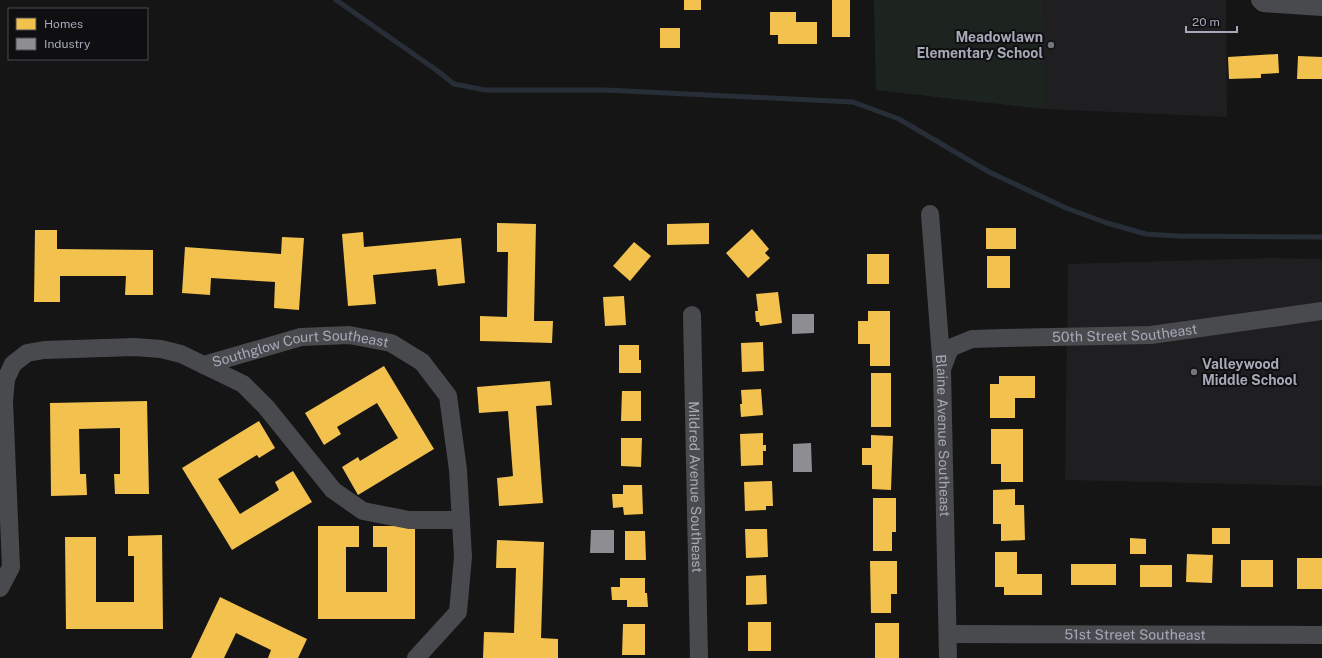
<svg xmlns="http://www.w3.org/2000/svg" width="1322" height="658" font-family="'Public Sans',sans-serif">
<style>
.built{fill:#1f1f21}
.green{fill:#1d241f}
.homes{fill:#f2c14e}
.industry{fill:#8d8d92}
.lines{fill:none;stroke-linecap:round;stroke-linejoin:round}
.stream{stroke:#282e37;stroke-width:5}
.minor{stroke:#494a4e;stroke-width:18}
.poi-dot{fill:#73757e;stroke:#0f0f11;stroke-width:1.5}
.labels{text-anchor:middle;stroke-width:4;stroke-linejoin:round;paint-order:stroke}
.poi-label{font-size:14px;font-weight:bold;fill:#a6a9b7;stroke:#0f0f11;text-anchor:end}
.street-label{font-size:14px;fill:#a6a9b7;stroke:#0f0f11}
</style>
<rect width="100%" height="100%" fill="#151515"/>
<!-- built -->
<path class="built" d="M 874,0 L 1226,0 L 1227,117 L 1045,109 L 876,90 Z
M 1274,258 L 1322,259 L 1322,486 L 1065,480 L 1068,264 Z"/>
<!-- green -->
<path class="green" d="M 874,0 L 1042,0 L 1045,109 L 876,90 Z"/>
<!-- homes -->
<path class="homes" d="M 684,0 L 701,0 L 701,10 L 684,10 Z
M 832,0 L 850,0 L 850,37 L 832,37 Z
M 770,12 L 796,12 L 796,22 L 817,22 L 817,44 L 778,44 L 778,35 L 770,35 Z
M 660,28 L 680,28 L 680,48 L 660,48 Z
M 1278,54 L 1279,73 L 1261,74 L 1261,78 L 1229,79 L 1228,57 Z
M 1298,56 L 1322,57 L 1322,79 L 1297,79 Z
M 497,223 L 536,224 L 534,321 L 553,321 L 552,343 L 480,341 L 480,316 L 507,317 L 508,252 L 497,252 Z
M 709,223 L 709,244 L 667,245 L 667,224 Z
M 986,228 L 1016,228 L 1016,249 L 986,249 Z
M 752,229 L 769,249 L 765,253 L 770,258 L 748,278 L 726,253 Z
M 35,230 L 57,230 L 57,249 L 153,250 L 153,295 L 125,295 L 126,276 L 60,276 L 60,302 L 34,302 Z
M 363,232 L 364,247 L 461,238 L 465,283 L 438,286 L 436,269 L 373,275 L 376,304 L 348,306 L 342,234 Z
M 282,237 L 304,238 L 299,310 L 274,308 L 275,282 L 211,278 L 210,295 L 182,293 L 185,247 L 281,254 Z
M 634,242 L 651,256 L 630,281 L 613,266 Z
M 867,254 L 889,254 L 889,284 L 867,284 Z
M 987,256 L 1010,256 L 1010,288 L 987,288 Z
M 778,292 L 782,323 L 760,326 L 759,322 L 756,322 L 755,311 L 758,311 L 756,294 Z
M 624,296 L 626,325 L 605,326 L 603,297 Z
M 868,311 L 890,311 L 890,366 L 870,366 L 870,344 L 858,344 L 858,321 L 868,321 Z
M 763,342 L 764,371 L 742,372 L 741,343 Z
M 619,345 L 639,345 L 639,360 L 641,360 L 641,373 L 619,373 Z
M 384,366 L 434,449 L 358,495 L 342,467 L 358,457 L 360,461 L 398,438 L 377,403 L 337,427 L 341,434 L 324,445 L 305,413 Z
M 871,373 L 891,373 L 891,427 L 871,427 Z
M 999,376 L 1035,376 L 1035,398 L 1015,398 L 1015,418 L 990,418 L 990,384 L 999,384 Z
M 550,381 L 552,405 L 536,406 L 543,503 L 499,506 L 497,478 L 513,476 L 508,411 L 479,413 L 477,387 Z
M 761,389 L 763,415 L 741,417 L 740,404 L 742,404 L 741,390 Z
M 622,391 L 641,391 L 641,421 L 621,421 Z
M 147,401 L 149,494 L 115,494 L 114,474 L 120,474 L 120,428 L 79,429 L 80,474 L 86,474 L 87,495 L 51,496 L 50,403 Z
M 259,421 L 275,448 L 259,458 L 257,455 L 218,479 L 240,514 L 279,490 L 275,482 L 293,471 L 312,502 L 232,550 L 182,468 Z
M 991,429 L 1023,429 L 1023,482 L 1001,482 L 1001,464 L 991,464 Z
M 763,433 L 763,445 L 766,445 L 766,451 L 763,451 L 763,465 L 741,466 L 740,434 Z
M 871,435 L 893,436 L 891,490 L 872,489 L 872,465 L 862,465 L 862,448 L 871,448 Z
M 621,438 L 642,438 L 641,467 L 621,466 Z
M 772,481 L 773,506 L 766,506 L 766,510 L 745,511 L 744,482 Z
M 623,485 L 642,485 L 643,514 L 624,515 L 623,507 L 613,508 L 612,494 L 623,494 Z
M 1015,489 L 1015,505 L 1024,505 L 1025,540 L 1001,541 L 1001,524 L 993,524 L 993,490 Z
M 873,498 L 896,498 L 896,532 L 892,532 L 892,551 L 873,551 Z
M 318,526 L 359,526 L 359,547 L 346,547 L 346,592 L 387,592 L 387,547 L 373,547 L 373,526 L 415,526 L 415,619 L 318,619 Z
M 1212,528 L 1230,528 L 1230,544 L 1212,544 Z
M 745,529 L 767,529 L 768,557 L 746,558 Z
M 625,531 L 645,531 L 646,560 L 625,560 Z
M 162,535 L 163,629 L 66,629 L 65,537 L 96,537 L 96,602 L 134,602 L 134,556 L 128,556 L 128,536 Z
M 1130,538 L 1146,539 L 1146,554 L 1130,554 Z
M 497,540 L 544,542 L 541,638 L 558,639 L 558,658 L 483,658 L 484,632 L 514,633 L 516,568 L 496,568 Z
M 995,552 L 1017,552 L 1017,574 L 1042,574 L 1042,595 L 1004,595 L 1004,587 L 995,587 Z
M 1187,554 L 1213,555 L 1212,583 L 1186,582 Z
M 1297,558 L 1322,558 L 1322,589 L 1297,589 Z
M 1241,560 L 1273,560 L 1273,587 L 1241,587 Z
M 870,561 L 897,561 L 897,594 L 891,594 L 891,613 L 871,613 Z
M 1071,564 L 1116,564 L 1116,585 L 1071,585 Z
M 1140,565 L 1172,565 L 1172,587 L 1140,587 Z
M 766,575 L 767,604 L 746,605 L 746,576 Z
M 620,578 L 645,578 L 645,593 L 647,593 L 648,607 L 627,607 L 627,600 L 612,600 L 611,587 L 620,587 Z
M 220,597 L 307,639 L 298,658 L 268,658 L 271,650 L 236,633 L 224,658 L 191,658 Z
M 748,622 L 771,622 L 771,651 L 748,651 Z
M 875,623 L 899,623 L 899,658 L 875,658 Z
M 623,624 L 645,624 L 645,655 L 622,655 Z"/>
<!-- industry -->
<path class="industry" d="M 792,314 L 814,314 L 814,333 L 792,334 Z
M 811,443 L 812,472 L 793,472 L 793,444 Z
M 591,530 L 614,530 L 614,553 L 590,553 Z"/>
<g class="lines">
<!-- stream -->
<path class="stream" d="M 336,0 L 435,69 L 454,84 L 485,90 L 605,90 L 853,102 L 899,119 L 989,172 L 1066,208 L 1107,223 L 1146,234 L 1178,236 L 1322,237"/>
<!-- minor -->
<g class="minor">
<path d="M 1260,0 L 1263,3 L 1322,7"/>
<path id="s1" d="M 930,214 L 942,370 L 948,658"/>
<path id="s2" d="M 692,315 L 699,658"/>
<path id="s3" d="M 204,365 L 301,337 L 349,335 L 391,343 L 422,362 L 448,396 L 458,470 L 463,557 L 458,612 L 416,658"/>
<path id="s4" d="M 942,369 L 950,348 L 972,339 L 1004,338 L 1151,335 L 1322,311"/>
<path d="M 0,588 L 11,567 L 4,401 L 6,379 L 13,364 L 27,353 L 44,350 L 134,347 L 161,349 L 181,354 L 243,384 L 266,407 L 333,490 L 363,511 L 409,520 L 461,520"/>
<path id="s5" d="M 948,634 L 1322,635"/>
</g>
</g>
<!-- markers -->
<g class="poi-dot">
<circle cx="1051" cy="45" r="4"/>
<circle cx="1194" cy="372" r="4"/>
</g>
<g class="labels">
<!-- poi labels -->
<g class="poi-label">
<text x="1043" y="42">Meadowlawn<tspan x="1043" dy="16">Elementary School</tspan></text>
<text x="1202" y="369" text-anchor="start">Valleywood<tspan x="1202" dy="16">Middle School</tspan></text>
</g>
<!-- street labels -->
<g class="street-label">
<text dy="5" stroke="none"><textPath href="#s4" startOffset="199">50th Street Southeast</textPath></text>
<text dy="5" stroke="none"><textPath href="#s3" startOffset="99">Southglow Court Southeast</textPath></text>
<text dy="5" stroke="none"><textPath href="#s1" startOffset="222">Blaine Avenue Southeast</textPath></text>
<text dy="5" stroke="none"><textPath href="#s2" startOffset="172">Mildred Avenue Southeast</textPath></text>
<text dy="5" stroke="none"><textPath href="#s5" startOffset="187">51st Street Southeast</textPath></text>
</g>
</g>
<!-- legend -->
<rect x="8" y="8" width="140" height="52" fill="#0f0f11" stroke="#4b4d53"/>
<rect x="16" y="18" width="20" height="12" fill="#f2c14e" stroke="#4b4d53"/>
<text x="44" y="28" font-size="12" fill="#a6a9b7">Homes</text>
<rect x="16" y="38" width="20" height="12" fill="#8d8d92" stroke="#4b4d53"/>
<text x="44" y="48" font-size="12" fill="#a6a9b7">Industry</text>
<!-- scale -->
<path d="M1186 26v6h51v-6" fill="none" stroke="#a6a9b7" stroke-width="2"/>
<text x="1192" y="26" font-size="12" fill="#a6a9b7" stroke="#0f0f11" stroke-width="3" paint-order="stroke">20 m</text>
</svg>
